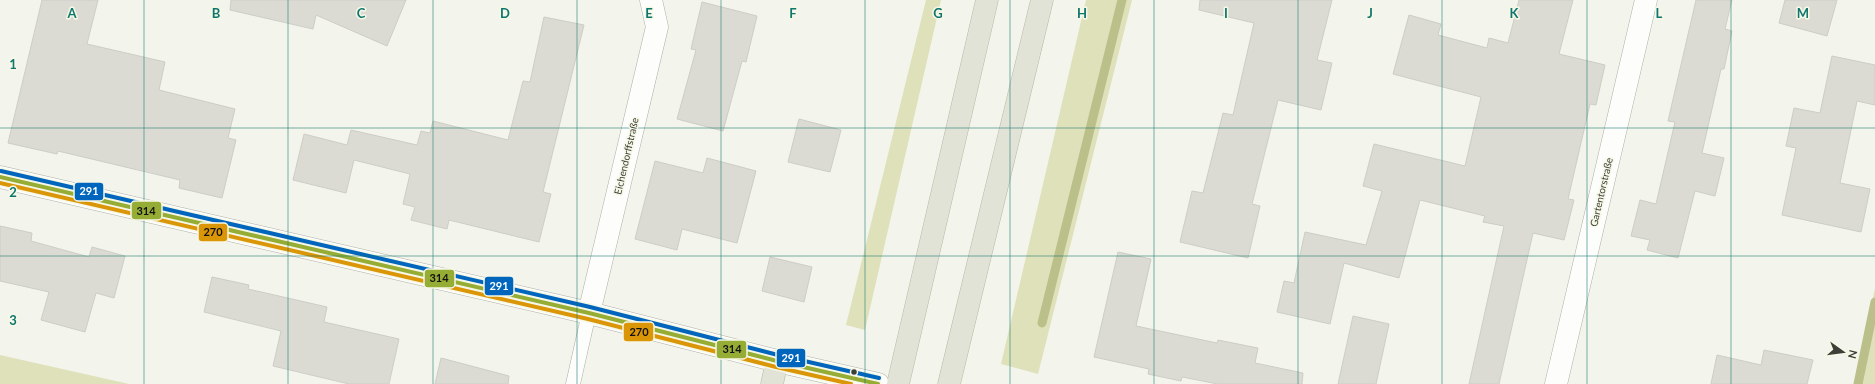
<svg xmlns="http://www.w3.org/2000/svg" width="1875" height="384" font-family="Lato,sans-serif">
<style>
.green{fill:#dee1ba}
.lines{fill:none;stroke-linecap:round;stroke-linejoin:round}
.stream{stroke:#bbbf8a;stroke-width:9}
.building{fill:#dbdbd4;stroke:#cccec6}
.service-casing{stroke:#aeafa8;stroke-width:15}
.minor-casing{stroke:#aeafa8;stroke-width:23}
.tertiary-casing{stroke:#aeafa8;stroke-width:23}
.motorway-casing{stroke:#b6b8a8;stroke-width:23}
.service{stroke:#fdfdfc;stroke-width:14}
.minor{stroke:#fdfdfc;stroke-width:22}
.tertiary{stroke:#fdfdfc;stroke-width:22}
.motorway{stroke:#e2e3d7;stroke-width:22}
.bus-1-casing{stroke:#f6f8e7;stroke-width:7}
.bus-2-casing{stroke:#f6f8e7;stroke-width:7}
.bus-3-casing{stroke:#f6f8e7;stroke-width:7}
.bus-1{stroke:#96ad35;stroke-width:4}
.bus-2{stroke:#db9608;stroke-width:4}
.bus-3{stroke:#0065bd;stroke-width:4}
.grid{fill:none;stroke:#0f766e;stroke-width:1;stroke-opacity:0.55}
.bus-dot{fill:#3d3e37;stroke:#f6f8e7;stroke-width:1.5}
.labels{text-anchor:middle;stroke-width:3;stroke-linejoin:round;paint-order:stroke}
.street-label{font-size:10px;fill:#3d3e37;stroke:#f6f8e7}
.grid-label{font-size:13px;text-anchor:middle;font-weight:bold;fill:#0f766e;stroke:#f6f8e7;stroke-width:3;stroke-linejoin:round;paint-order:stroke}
.line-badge{stroke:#f6f8e7;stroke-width:1.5}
.badge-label{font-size:11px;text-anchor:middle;font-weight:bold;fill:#fff}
.pale-badge-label{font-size:11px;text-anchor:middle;font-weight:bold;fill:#111}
</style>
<rect width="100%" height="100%" fill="#f3f4eb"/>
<!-- green -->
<path class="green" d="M 926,0 L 941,0 L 865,330 L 846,325 Z
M 1086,0 L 1132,0 L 1038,374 L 1001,364 Z
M 1875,288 L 1875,384 L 1855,384 Z
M 0,355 L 129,384 L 0,384 Z"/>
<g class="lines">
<!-- stream -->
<path class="stream" d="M 1042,323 L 1122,0
M 1858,384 L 1875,302"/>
</g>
<!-- building -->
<path class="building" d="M 42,0 L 98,0 L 87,44 L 165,62 L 159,90 L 235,109 L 228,138 L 236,140 L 222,198 L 179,188 L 180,180 L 58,151 L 57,154 L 8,143 Z
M 231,0 L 406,0 L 387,46 L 316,15 L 313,29 L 230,10 Z
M 1200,0 L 1332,0 L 1317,60 L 1332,63 L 1321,110 L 1278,100 L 1252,204 L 1260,206 L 1248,258 L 1180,242 L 1192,191 L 1203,193 L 1223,113 L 1233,115 L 1254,23 L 1199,10 Z
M 1519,0 L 1573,0 L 1559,54 L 1605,65 L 1596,105 L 1590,104 L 1568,199 L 1574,200 L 1564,240 L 1533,233 L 1499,384 L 1469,384 L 1504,226 L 1483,222 L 1485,216 L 1420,200 L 1399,278 L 1344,263 L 1330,324 L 1277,312 L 1284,281 L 1294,283 L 1305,232 L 1366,245 L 1382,191 L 1363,186 L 1374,144 L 1465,166 L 1481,97 L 1393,74 L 1409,15 L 1441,24 L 1438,35 L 1487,48 L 1489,38 L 1508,43 Z
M 1696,0 L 1732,0 L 1725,29 L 1732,31 L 1724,69 L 1721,69 L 1702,153 L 1724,158 L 1715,196 L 1695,191 L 1678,258 L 1647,250 L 1650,240 L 1631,236 L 1640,200 L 1656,204 L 1675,122 L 1668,121 Z
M 1785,0 L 1837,0 L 1827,36 L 1779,23 Z
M 702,2 L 757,16 L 746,62 L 742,61 L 723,131 L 677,119 L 696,50 L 691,49 Z
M 544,17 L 584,25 L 543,192 L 551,194 L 539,242 L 449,220 L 447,229 L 411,220 L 415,207 L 403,204 L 410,174 L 354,160 L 346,193 L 293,180 L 304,134 L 347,145 L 351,130 L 417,145 L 421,131 L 430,133 L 433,121 L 508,140 L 523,81 L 530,82 Z
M 1832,56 L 1875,65 L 1875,105 L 1857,101 L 1840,183 L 1870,189 L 1861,232 L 1782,215 L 1796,148 L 1786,146 L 1794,108 L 1820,113 Z
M 799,119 L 841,130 L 830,172 L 788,162 Z
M 707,158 L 756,171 L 737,243 L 682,229 L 677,250 L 635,239 L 655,161 L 703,173 Z
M 0,226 L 32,233 L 31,241 L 89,257 L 92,247 L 125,256 L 114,298 L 96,293 L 85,332 L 41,320 L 49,292 L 0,281 Z
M 1118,252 L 1151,259 L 1136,326 L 1217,343 L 1218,340 L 1258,348 L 1255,363 L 1303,373 L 1302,384 L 1218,384 L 1182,377 L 1181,381 L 1148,374 L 1149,369 L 1094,357 Z
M 770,257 L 812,267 L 804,302 L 762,291 Z
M 212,277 L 249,285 L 248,289 L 327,307 L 324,322 L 399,339 L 389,384 L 349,384 L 273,366 L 281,331 L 204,312 Z
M 1353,316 L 1389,324 L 1376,384 L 1338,384 Z
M 1764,350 L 1813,360 L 1807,384 L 1711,384 L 1717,355 L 1761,365 Z
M 441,358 L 509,376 L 508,384 L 435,384 Z"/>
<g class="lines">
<defs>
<path id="service" d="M 573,384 L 589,313"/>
<path id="minor" d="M 589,313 L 657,27 L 651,0
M 1556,384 L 1646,0"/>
<path id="tertiary" d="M 0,177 L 589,313 L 777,361 L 878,384"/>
<path id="motorway" d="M 772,384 L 777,361
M 898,384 L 987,0
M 949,384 L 1042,0"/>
</defs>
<!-- service casing -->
<use href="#service" class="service-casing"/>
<!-- minor casing -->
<use href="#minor" class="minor-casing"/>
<!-- tertiary casing -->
<use href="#tertiary" class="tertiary-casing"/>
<!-- motorway casing -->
<use href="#motorway" class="motorway-casing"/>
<!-- service -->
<use href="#service" class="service"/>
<!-- minor -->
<use href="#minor" class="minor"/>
<!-- tertiary -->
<use href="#tertiary" class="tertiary"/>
<!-- motorway -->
<use href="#motorway" class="motorway"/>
<defs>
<path id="bus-1" d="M 0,177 L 589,313 L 777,361 L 878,384"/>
<path id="bus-2" d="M 0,183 L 588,319 L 776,367 L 851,384"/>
<path id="bus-3" d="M 1,171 L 590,307 L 778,355 L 879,378"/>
</defs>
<!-- bus-1 casing -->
<use href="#bus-1" class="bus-1-casing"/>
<!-- bus-2 casing -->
<use href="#bus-2" class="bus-2-casing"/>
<!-- bus-3 casing -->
<use href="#bus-3" class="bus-3-casing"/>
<!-- bus-1 -->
<use href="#bus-1" class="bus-1"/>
<!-- bus-2 -->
<use href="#bus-2" class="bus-2"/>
<!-- bus-3 -->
<use href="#bus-3" class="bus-3"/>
</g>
<!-- grid -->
<path class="grid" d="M 144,0 L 144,384M 288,0 L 288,384M 433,0 L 433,384M 577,0 L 577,384M 721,0 L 721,384M 865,0 L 865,384M 1010,0 L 1010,384M 1154,0 L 1154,384M 1298,0 L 1298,384M 1442,0 L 1442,384M 1587,0 L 1587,384M 1731,0 L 1731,384M 0,128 L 1875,128M 0,256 L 1875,256"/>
<!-- markers -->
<circle class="bus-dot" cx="854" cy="372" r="3.5"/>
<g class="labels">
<!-- street labels -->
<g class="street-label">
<text transform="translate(626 156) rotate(-77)" y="4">Eichendorffstraße</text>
<text transform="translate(1601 192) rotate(-77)" y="4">Gartentorstraße</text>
</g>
</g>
<g class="grid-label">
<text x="72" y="18">A</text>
<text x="216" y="18">B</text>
<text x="361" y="18">C</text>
<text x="505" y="18">D</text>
<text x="649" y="18">E</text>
<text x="793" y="18">F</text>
<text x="938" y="18">G</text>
<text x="1082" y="18">H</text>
<text x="1226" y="18">I</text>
<text x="1370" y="18">J</text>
<text x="1514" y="18">K</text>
<text x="1659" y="18">L</text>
<text x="1803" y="18">M</text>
<text x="13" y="69">1</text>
<text x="13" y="197">2</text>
<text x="13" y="325">3</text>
</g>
<g class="line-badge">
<rect x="74" y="182" width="30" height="19" rx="4" fill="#0065bd"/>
<rect x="131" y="201" width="31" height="19" rx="4" fill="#96ad35"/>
<rect x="198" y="223" width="30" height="19" rx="4" fill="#db9608"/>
<rect x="424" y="269" width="31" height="19" rx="4" fill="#96ad35"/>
<rect x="484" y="276" width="30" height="20" rx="4" fill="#0065bd"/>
<rect x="623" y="322" width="31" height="20" rx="4" fill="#db9608"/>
<rect x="716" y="340" width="31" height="19" rx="4" fill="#96ad35"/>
<rect x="776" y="348" width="30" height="20" rx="4" fill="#0065bd"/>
</g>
<g class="badge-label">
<text x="89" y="195">291</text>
<text x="499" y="290">291</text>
<text x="791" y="362">291</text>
</g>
<g class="pale-badge-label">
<text x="146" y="215">314</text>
<text x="213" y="236">270</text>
<text x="439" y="282">314</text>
<text x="639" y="336">270</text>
<text x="732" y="353">314</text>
</g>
<!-- north arrow -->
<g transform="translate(1843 352) rotate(104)" stroke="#f6f8e7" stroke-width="3" paint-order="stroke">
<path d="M0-3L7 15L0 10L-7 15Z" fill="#3d3e37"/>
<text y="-6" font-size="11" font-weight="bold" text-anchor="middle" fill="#3d3e37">N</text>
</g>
</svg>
